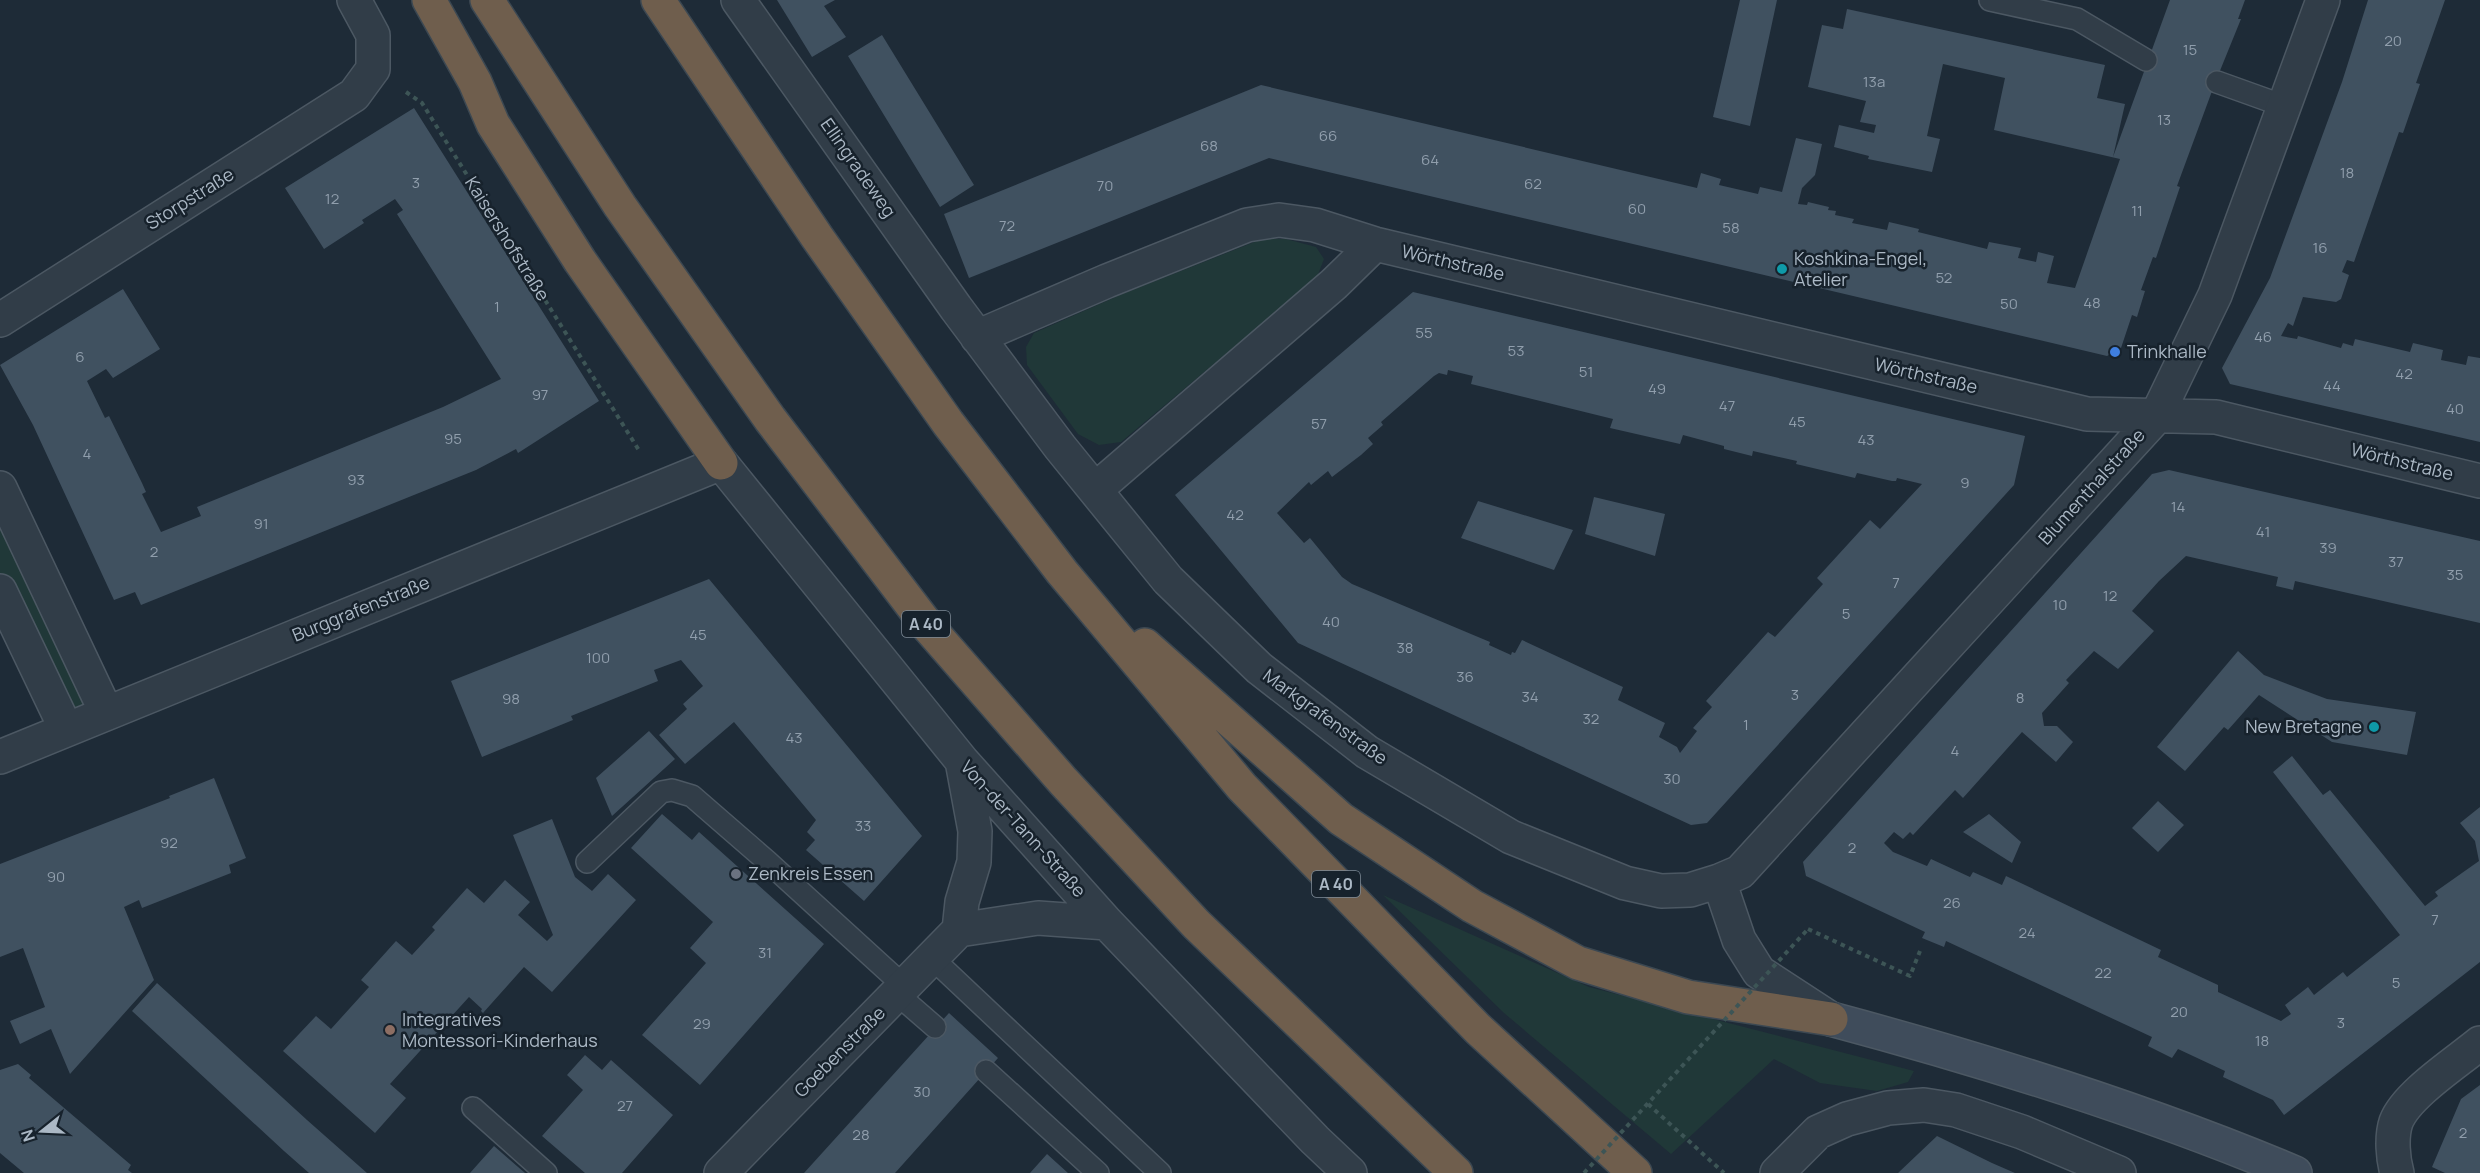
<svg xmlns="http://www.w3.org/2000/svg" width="2480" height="1173" font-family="Manrope,sans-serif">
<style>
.green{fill:#203838}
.building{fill:#405160;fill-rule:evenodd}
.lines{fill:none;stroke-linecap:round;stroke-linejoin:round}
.lane-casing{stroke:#4c5863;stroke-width:24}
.street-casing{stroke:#4c5863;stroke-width:36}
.secondary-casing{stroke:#4c5863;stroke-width:36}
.highway-casing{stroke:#3c4852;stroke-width:36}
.path{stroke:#3d5556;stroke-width:4;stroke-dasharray:4.5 4.5;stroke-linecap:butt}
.lane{stroke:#313d48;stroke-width:21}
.street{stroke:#313d48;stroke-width:33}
.secondary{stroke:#3f4c5b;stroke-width:33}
.highway{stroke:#6f5e4d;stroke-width:33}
.path-bridge{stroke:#3d5556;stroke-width:4;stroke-dasharray:4.5 4.5;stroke-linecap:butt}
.culture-dot{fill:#0f9aa8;stroke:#17222c;stroke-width:2}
.shop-dot{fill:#3f7fe0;stroke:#17222c;stroke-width:2}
.worship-dot{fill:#6b7280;stroke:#17222c;stroke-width:2}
.education-dot{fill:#8d6e63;stroke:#17222c;stroke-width:2}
.labels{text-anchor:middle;stroke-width:5;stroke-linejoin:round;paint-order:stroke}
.number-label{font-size:15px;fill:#909eac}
.shield{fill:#17222c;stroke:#7f8b97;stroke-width:1.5}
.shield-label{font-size:16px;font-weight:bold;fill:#abb8c5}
.street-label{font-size:18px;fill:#abb8c5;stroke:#17222c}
.poi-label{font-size:18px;fill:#abb8c5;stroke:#17222c;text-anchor:start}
</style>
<rect width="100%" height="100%" fill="#1e2b37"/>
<!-- green -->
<path class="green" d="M 1262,239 L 1286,239 L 1316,247 L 1324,259 L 1317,277 L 1121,442 L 1099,445 L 1078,434 L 1027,365 L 1026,347 L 1034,333 L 1120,295 Z
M 0,499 L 97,709 L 69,722 L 0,579 Z
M 1383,895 L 1589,987 L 1914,1071 L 1908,1082 L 1877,1091 L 1820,1083 L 1774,1059 L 1671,1154 L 1504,1013 Z"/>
<!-- building -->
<path class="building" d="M 777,0 L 835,0 L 824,6 L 846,37 L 812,57 Z
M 1740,0 L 1777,0 L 1750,126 L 1713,117 Z
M 2170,0 L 2245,0 L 2238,19 L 2241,19 L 2215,83 L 2177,186 L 2180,187 L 2156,258 L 2153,257 L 2141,290 L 2145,291 L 2137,317 L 2132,315 L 2121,348 L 2107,356 L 1269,158 L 969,278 L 944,214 L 1261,85 L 1697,188 L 1701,173 L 1721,179 L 1719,185 L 1758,194 L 1760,187 L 1782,192 L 1796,138 L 1822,144 L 1815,175 L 1802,188 L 1798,204 L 1807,205 L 1808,202 L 1829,207 L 1828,210 L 1836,211 L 1835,215 L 1854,219 L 1852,223 L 1887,230 L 1889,222 L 1919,229 L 1918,232 L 1987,249 L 1989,242 L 2021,248 L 2018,258 L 2036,262 L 2038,252 L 2054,256 L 2047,283 L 2075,288 L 2120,159 L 1994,130 L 2005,78 L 1943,64 L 1927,136 L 1940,139 L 1932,172 L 1868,159 L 1869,156 L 1834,147 L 1839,125 L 1874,133 L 1876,125 L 1860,122 L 1866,101 L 1808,87 L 1822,25 L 1843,29 L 1847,9 L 2105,65 L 2097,98 L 2125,104 L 2113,157 Z
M 2368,0 L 2445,0 L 2416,83 L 2420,84 L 2403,133 L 2399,132 L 2354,262 L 2347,260 L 2342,272 L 2349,275 L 2341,299 L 2336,302 L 2303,297 L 2293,326 L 2288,323 L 2281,336 L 2297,339 L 2298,336 L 2341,348 L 2343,343 L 2353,346 L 2355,339 L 2410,352 L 2413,343 L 2443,350 L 2441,360 L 2466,365 L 2468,356 L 2480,358 L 2480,442 L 2230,384 L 2222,368 L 2270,278 L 2342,82 Z
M 882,35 L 974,185 L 940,207 L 848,56 Z
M 414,108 L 599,401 L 518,453 L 516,449 L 476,470 L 141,605 L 135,592 L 114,600 L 33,425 L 0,365 L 123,289 L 160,349 L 113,378 L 106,369 L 87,381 L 105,418 L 109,416 L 142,483 L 146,492 L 142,494 L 161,532 L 201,516 L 197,507 L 443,407 L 501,379 L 397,214 L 403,210 L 395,199 L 362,220 L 364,223 L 324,249 L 285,188 Z
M 1413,292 L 2025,436 L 2014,485 L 1707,823 L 1691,825 L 1298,643 L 1175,495 ZM 1448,370 L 1473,376 L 1471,384 L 1613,419 L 1610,428 L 1680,444 L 1683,435 L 1724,446 L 1724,449 L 1752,456 L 1753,451 L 1797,461 L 1796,464 L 1855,478 L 1857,473 L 1892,481 L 1896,481 L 1897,478 L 1922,484 L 1880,529 L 1870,520 L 1817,578 L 1823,584 L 1775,637 L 1768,632 L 1706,701 L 1712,707 L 1693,728 L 1697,731 L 1680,753 L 1677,747 L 1659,737 L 1665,723 L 1618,700 L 1623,687 L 1522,640 L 1515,653 L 1512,652 L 1511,655 L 1489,645 L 1490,642 L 1352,584 L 1342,577 L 1310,538 L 1304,543 L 1277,513 L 1309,482 L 1311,485 L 1328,471 L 1332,477 L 1361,455 L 1373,444 L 1368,438 L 1383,425 L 1381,422 L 1434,376 L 1439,373 L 1447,375 Z
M 2169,470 L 2480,541 L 2480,623 L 2295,581 L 2293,590 L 2276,586 L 2278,577 L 2186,556 L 2159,581 L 2132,611 L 2154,631 L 2118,669 L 2094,651 L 2066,680 L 2069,683 L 2042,713 L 2044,726 L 2057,726 L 2073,742 L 2056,762 L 2022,732 L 1963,798 L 1955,790 L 1913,835 L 1910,832 L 1903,839 L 1894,832 L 1884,843 L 1893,852 L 1927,866 L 1931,859 L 1970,877 L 1973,872 L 2002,885 L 2006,876 L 2161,950 L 2158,957 L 2218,985 L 2218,992 L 2281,1021 L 2291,1014 L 2285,1005 L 2308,987 L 2314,995 L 2343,972 L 2347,977 L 2400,935 L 2273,772 L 2292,756 L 2323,795 L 2330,790 L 2425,906 L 2438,896 L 2435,892 L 2479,861 L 2475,841 L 2460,823 L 2480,807 L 2480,962 L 2284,1115 L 2273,1100 L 2223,1077 L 2225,1071 L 2178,1049 L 2172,1058 L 2148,1046 L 2152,1037 L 1946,941 L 1944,947 L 1922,938 L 1925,932 L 1806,876 L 1803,862 L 2152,474 Z
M 1594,497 L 1665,514 L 1655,556 L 1585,534 Z
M 1478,501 L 1573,530 L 1554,570 L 1461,538 Z
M 709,579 L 922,836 L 864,901 L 806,850 L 815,840 L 807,832 L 816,820 L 734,722 L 685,764 L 659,735 L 687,709 L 683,704 L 703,686 L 681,660 L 654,670 L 658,681 L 571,716 L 573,720 L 482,757 L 451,681 Z
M 2238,651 L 2264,675 L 2327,699 L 2416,712 L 2407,755 L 2332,742 L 2259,695 L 2228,730 L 2224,727 L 2185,771 L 2157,747 Z
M 649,731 L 675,759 L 612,816 L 596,778 Z
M 214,778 L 246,858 L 229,865 L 231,873 L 142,908 L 139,900 L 124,907 L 154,980 L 70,1074 L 51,1029 L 20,1044 L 10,1021 L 45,1007 L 23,948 L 0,957 L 0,864 L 170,798 L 169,796 Z
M 2158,801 L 2184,825 L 2158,852 L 2132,828 Z
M 662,814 L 692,840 L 699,832 L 824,944 L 700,1085 L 642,1035 L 706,963 L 690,948 L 713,922 L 631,848 Z
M 1989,814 L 2021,842 L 2012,863 L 1963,832 Z
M 552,819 L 575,877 L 592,891 L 608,874 L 636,900 L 552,992 L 524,967 L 483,1013 L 481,1011 L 482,1009 L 469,997 L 390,1084 L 406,1098 L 375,1133 L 283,1051 L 316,1016 L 331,1029 L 369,987 L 361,980 L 396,941 L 412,955 L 435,930 L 432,927 L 467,888 L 484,903 L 505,880 L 530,902 L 518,915 L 547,941 L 553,935 L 513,835 Z
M 157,983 L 307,1120 L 367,1173 L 309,1173 L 284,1151 L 132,1011 Z
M 949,1013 L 998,1058 L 895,1173 L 804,1173 Z
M 585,1055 L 602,1070 L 611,1060 L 673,1115 L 622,1173 L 585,1173 L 542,1136 L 583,1090 L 567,1075 Z
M 18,1064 L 31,1075 L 29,1078 L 131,1165 L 128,1170 L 132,1173 L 24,1173 L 0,1153 L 0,1070 Z
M 2480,1085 L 2480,1173 L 2445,1173 L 2432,1167 L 2461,1099 Z
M 1937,1136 L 1992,1163 L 2015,1173 L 1898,1173 Z
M 494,1146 L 525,1173 L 470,1173 Z
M 1047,1154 L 1068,1173 L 1030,1173 Z"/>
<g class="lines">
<defs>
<path id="lane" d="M 1990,0 L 2077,19 L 2146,60
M 2217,82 L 2284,106
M 587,862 L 661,792 L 672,790 L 692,796 L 768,862 L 904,986
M 932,958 L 1160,1173
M 897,994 L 935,1027
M 986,1071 L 1098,1173
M 473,1108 L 546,1173"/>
<path id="street" d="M 354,0 L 373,35 L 373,69
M 738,0 L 956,308 L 1060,447 L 1168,580 L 1259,668 L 1367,752 L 1511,837 L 1625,883 L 1661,891 L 1690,890 L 1719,881 L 1740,872 L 2156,417 L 2215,295 L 2323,0
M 0,320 L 354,95 L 373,69
M 977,337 L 1107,281 L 1247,225 L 1279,220 L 1315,225 L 1375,244 L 2087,414 L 2216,417 L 2480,481
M 0,488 L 106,712
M 1095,490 L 1334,284 L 1375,244
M 0,591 L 66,729
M 0,757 L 721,463 L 962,761 L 1107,923 L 1315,1140 L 1350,1173
M 1719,881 L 1739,940 L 1759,972 L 1831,1019
M 959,930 L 962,902 L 974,862 L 975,831 L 962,761
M 721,1173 L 959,930 L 1038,918 L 1107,923
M 1777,1173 L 1818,1132 L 1847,1119 L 1888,1108 L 1924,1105 L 1956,1110 L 2022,1132 L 2119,1173
M 2397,1173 C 2393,1159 2391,1137 2396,1122 C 2406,1095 2457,1062 2480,1043"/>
<path id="secondary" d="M 1831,1019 C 1988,1061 2145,1110 2295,1173"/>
<path id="highway" d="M 429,0 L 475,82 L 493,124 L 580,261 L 721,463
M 487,0 L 620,206 L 770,419 L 930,629 L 1063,781 L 1196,924 L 1456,1173
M 658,0 L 817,237 L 948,423 L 1062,572 L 1242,787 L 1478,1029 L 1635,1173
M 1145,645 L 1341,819 L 1472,906 L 1578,963 L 1688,997 L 1831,1019"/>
</defs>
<!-- lane casing -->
<use href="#lane" class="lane-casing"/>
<!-- street casing -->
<use href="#street" class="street-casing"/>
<!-- secondary casing -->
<use href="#secondary" class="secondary-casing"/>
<!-- highway casing -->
<use href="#highway" class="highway-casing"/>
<!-- path -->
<path class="path" d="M 406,92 L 422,103 L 640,452
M 1808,929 L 1910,976 L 1920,951
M 1648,1104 L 1724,1173"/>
<!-- lane -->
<use href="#lane" class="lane"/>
<!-- street -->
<use href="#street" class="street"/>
<!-- secondary -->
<use href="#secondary" class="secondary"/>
<!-- highway -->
<use href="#highway" class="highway"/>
<!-- path-bridge -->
<path class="path-bridge" d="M 1584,1173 L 1808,929"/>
</g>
<!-- markers -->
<g class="culture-dot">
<circle cx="1782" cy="269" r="6"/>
<circle cx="2374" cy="727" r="6"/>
</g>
<circle class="shop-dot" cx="2115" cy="352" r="6"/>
<circle class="worship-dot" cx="736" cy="874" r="6"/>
<circle class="education-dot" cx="390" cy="1030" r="6"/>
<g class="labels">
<!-- number labels -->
<g class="number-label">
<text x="2393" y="46">20</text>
<text x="2190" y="55">15</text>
<text x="1874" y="87">13a</text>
<text x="2164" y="125">13</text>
<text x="1328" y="141">66</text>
<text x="1209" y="151">68</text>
<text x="1430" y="165">64</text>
<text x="2347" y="178">18</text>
<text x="416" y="188">3</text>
<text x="1533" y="189">62</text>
<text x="1105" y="191">70</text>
<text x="332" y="204">12</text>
<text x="1637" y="214">60</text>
<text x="2137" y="216">11</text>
<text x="1007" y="231">72</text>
<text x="1731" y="233">58</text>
<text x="2320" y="253">16</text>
<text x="1944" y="283">52</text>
<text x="2092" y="308">48</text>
<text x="2009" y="309">50</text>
<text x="497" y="312">1</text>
<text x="1424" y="338">55</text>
<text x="2263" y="342">46</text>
<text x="1516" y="356">53</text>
<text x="80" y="362">6</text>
<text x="1586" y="377">51</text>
<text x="2404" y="379">42</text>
<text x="2332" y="391">44</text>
<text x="1657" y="394">49</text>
<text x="540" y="400">97</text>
<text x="1727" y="411">47</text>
<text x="2455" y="414">40</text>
<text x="1797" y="427">45</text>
<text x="1319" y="429">57</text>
<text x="453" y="444">95</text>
<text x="1866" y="445">43</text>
<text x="87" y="459">4</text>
<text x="356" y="485">93</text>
<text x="1965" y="488">9</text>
<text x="2178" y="512">14</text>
<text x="1235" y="520">42</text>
<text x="261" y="529">91</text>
<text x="2263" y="537">41</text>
<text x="2328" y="553">39</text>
<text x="154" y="557">2</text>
<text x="2396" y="567">37</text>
<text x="2455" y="580">35</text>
<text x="1896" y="588">7</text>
<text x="2110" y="601">12</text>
<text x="2060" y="610">10</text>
<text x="1846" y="619">5</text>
<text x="1331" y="627">40</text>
<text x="698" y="640">45</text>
<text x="1405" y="653">38</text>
<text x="598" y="663">100</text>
<text x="1465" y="682">36</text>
<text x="1795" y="700">3</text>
<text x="1530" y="702">34</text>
<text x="2020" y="703">8</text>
<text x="511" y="704">98</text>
<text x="1591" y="724">32</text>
<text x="1746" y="730">1</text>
<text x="794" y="743">43</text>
<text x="1955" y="756">4</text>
<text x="1672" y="784">30</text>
<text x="863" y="831">33</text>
<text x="169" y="848">92</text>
<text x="1852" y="853">2</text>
<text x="56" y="882">90</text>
<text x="1952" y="908">26</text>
<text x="2435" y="925">7</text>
<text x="2027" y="938">24</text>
<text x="765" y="958">31</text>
<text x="2103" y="978">22</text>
<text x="2396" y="988">5</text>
<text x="2179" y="1017">20</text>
<text x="2341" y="1028">3</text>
<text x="702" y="1029">29</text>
<text x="2262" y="1046">18</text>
<text x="922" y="1097">30</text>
<text x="625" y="1111">27</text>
<text x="2463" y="1138">2</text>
<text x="861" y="1140">28</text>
</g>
<!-- shield labels -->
<g class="shield">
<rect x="902" y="611" width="48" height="26" rx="4.5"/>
<rect x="1312" y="871" width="48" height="26" rx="4.5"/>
</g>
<g class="shield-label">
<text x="926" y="630">A 40</text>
<text x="1336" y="890">A 40</text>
</g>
<!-- street labels -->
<g class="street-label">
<text transform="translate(858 168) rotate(55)" y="6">Ellingradeweg</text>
<text transform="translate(190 199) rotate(-32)" y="6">Storpstraße</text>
<text transform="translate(507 239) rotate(58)" y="6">Kaisershofstraße</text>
<text transform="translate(1453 263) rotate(13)" y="6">Wörthstraße</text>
<text transform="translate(1926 376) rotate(13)" y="6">Wörthstraße</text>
<text transform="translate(2402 462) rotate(14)" y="6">Wörthstraße</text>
<text transform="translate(2092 487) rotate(-48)" y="6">Blumenthalstraße</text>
<text transform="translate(361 609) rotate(-22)" y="6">Burggrafenstraße</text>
<text transform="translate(1325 717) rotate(36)" y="6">Markgrafenstraße</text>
<text transform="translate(1023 829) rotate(48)" y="6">Von-der-Tann-Straße</text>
<text transform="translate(840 1052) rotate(-45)" y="6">Goebenstraße</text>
</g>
<!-- poi labels -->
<g class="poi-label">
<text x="1794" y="265">Koshkina-Engel,<tspan x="1794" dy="21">Atelier</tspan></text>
<text x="2127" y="358">Trinkhalle</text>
<text x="2362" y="733" text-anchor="end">New Bretagne</text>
<text x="748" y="880">Zenkreis Essen</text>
<text x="402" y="1026">Integratives<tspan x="402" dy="21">Montessori-Kinderhaus</tspan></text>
</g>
</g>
<!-- north arrow -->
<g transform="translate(42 1131) rotate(252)" stroke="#17222c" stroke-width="4.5" paint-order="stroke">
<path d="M0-4.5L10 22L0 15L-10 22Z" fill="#abb8c5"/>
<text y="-9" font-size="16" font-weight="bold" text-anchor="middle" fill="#abb8c5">N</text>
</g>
</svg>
